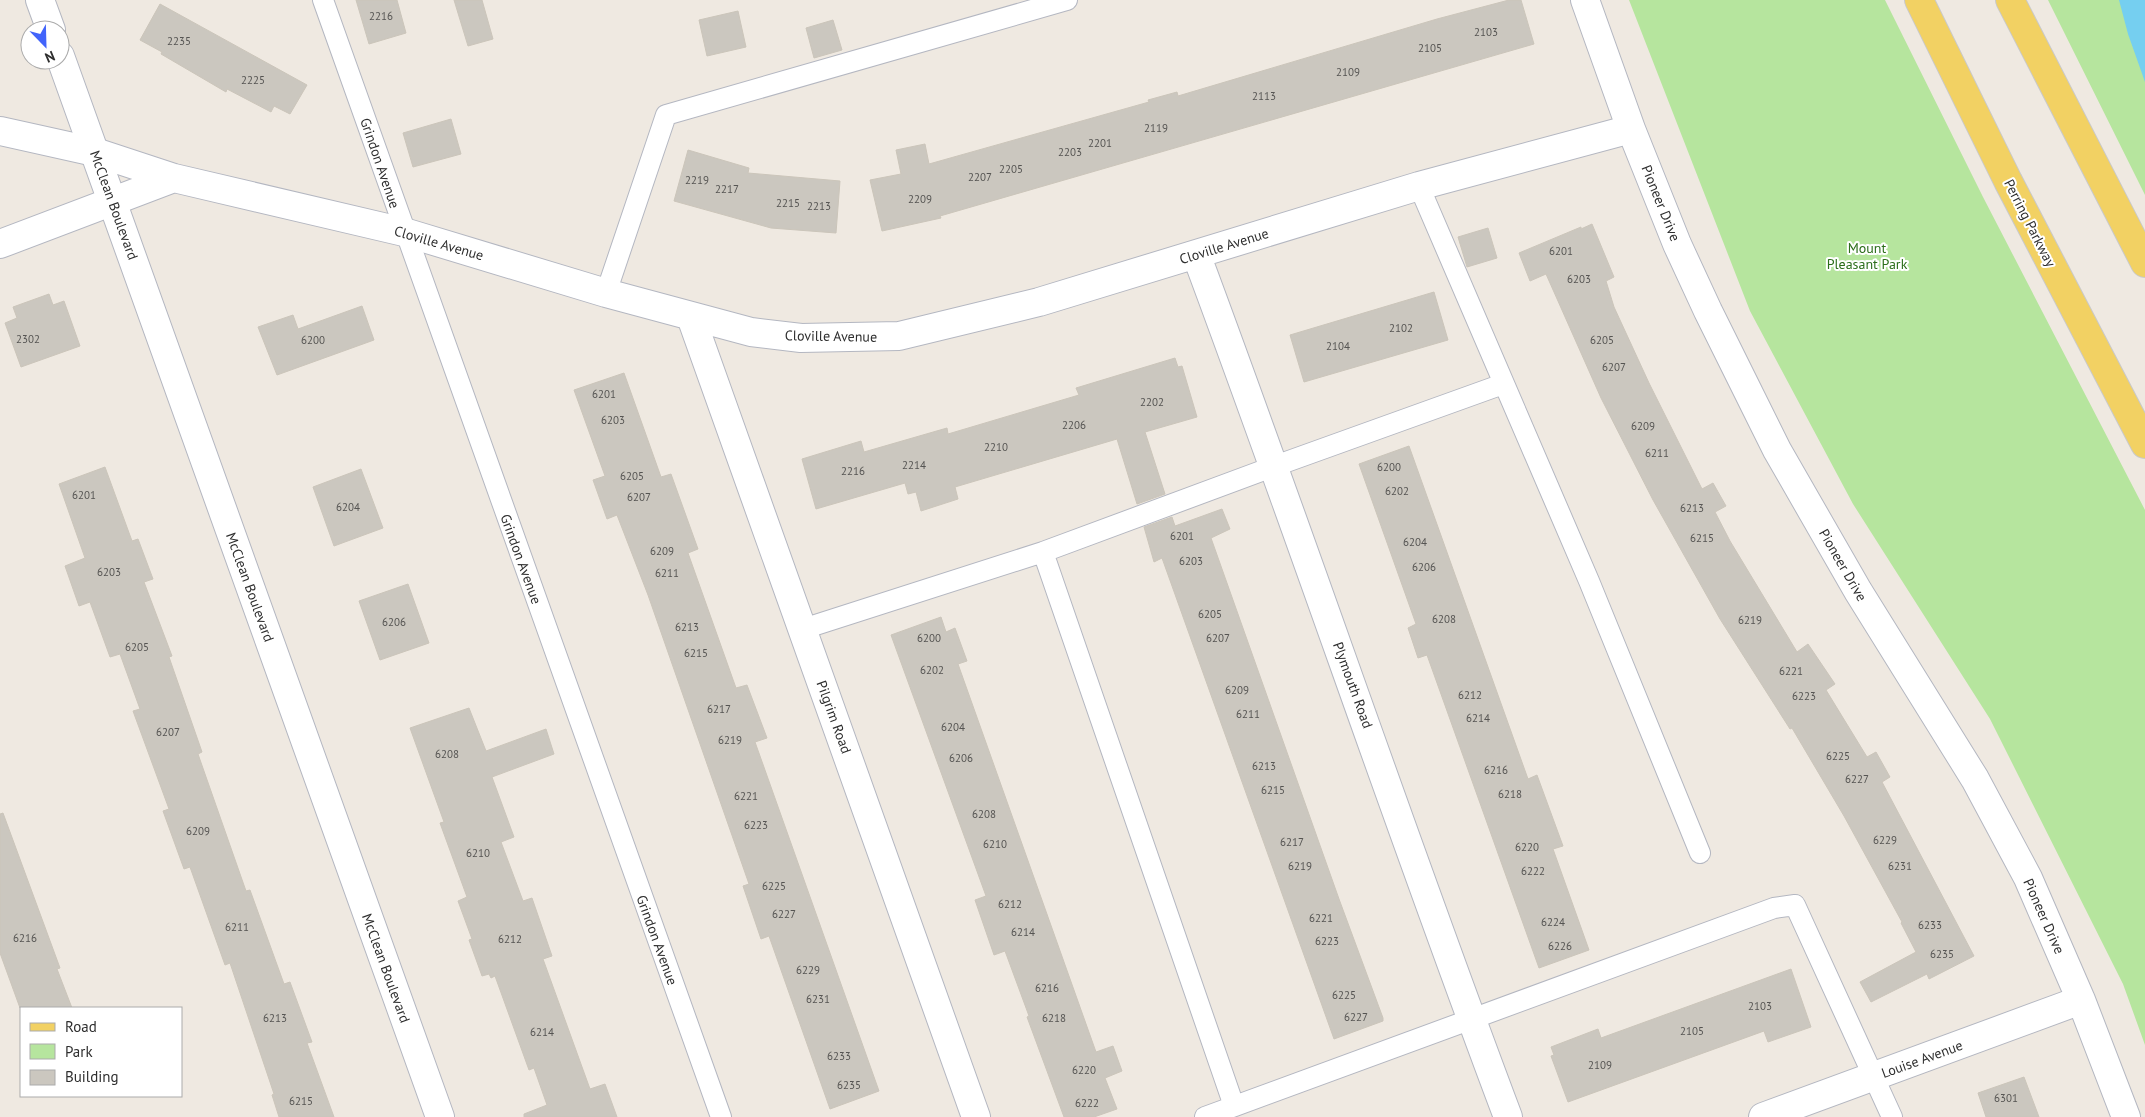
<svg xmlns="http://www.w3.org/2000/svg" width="2145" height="1117" font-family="'PT Sans',sans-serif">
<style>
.green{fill:#b6e59e}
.water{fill:#75cff0}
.building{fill:#cbc7bf;stroke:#cbc5ba}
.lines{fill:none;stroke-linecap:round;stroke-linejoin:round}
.lane-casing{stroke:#b4b7c1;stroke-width:22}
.street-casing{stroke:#b4b7c1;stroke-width:30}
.secondary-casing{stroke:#b4b7c1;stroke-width:30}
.primary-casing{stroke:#c9c9c9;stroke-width:30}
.lane{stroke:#fff;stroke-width:20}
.street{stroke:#fff;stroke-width:28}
.secondary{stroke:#fff;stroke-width:28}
.primary{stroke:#f2d163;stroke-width:28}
.labels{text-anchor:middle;stroke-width:4;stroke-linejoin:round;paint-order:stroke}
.number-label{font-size:11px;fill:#555452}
.street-label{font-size:14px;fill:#2e2e2e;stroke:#fff}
.park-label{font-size:14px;fill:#2c6e1b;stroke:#fff}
</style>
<rect width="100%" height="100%" fill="#efe9e1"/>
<!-- green -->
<path class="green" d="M 1629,0 L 1885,0 L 1983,197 L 2145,510 L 2145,1045 L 2123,984 L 1990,719 L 1853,504 L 1750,311 Z
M 2048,0 L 2145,0 L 2145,195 Z"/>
<!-- water -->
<path class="water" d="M 2119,0 L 2145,0 L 2145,82 L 2128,34 Z"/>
<!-- building -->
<path class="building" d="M 356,0 L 397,0 L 406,33 L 369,44 Z
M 454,0 L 482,0 L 493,39 L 468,46 Z
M 1509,0 L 1521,0 L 1534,44 L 940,216 L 941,218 L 882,231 L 870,180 L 901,174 L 896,150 L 925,144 L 929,164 L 1149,102 L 1148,100 L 1177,92 L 1178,96 L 1437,19 Z
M 160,4 L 307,85 L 290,114 L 274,106 L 271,112 L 227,89 L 226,92 L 161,54 L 162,52 L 140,40 Z
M 738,11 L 746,47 L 707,56 L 699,20 Z
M 833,20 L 842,50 L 814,58 L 806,28 Z
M 451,119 L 461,154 L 413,167 L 403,133 Z
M 688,150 L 749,168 L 748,173 L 840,181 L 836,233 L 771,228 L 674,201 Z
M 1592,224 L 1614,277 L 1606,281 L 1614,307 L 1649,383 L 1702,489 L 1713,483 L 1726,506 L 1715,512 L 1730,541 L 1797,652 L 1808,644 L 1835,684 L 1826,690 L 1867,757 L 1876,752 L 1890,777 L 1882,782 L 1974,956 L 1929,979 L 1927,974 L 1871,1002 L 1860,982 L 1916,952 L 1901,923 L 1902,922 L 1844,816 L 1792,728 L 1790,729 L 1720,619 L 1653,500 L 1601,398 L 1546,274 L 1530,281 L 1519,253 L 1581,227 L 1581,229 Z
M 1488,228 L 1497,258 L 1467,267 L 1458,237 Z
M 1434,292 L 1448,340 L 1304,382 L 1290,335 Z
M 49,294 L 53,305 L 64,301 L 80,346 L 21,367 L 5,323 L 17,318 L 13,307 Z
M 362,306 L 374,340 L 277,375 L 258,327 L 293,315 L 298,329 Z
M 1175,358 L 1178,367 L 1182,366 L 1197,417 L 1145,432 L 1165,494 L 1137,504 L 1117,439 L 955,487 L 958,499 L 921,511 L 916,492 L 908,494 L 905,483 L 816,509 L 802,459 L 861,441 L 864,452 L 947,428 L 948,434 L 1079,395 L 1076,388 Z
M 624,373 L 661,477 L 671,474 L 698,549 L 688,553 L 736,688 L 747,685 L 767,738 L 755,742 L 879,1091 L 830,1109 L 769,936 L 761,939 L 743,886 L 749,884 L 648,595 L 617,515 L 607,519 L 593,480 L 605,476 L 574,390 Z
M 1409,446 L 1528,779 L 1537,775 L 1563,846 L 1553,849 L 1589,950 L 1539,968 L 1427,655 L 1418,658 L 1408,628 L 1416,624 L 1359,464 Z
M 105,467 L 132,541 L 138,539 L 153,579 L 144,582 L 172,656 L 169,657 L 202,752 L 198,754 L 246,891 L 250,890 L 284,984 L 290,982 L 312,1042 L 307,1043 L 334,1117 L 279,1117 L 272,1095 L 274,1094 L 230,963 L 225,965 L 190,867 L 184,869 L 163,811 L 169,809 L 133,711 L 140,709 L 120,654 L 110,657 L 90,602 L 79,606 L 65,566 L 85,558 L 59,484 Z
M 361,469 L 383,528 L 334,546 L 313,487 Z
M 1222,509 L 1230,529 L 1211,538 L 1339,899 L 1383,1018 L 1383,1021 L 1334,1039 L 1162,558 L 1154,562 L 1144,527 L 1172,517 L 1175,526 Z
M 408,584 L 429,643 L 380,660 L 359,601 Z
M 941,617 L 946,632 L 955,628 L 967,661 L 958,664 L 1096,1052 L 1113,1046 L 1122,1071 L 1105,1078 L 1117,1109 L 1094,1117 L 1064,1117 L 1027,1017 L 1029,1016 L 1005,951 L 994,955 L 975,900 L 986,896 L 891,635 Z
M 469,708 L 486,751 L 546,729 L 554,754 L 492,777 L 514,837 L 501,842 L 523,901 L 532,898 L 552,956 L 543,959 L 590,1089 L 605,1084 L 617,1117 L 524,1117 L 524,1114 L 547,1105 L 534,1068 L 529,1070 L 495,976 L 491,978 L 489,974 L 482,976 L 469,940 L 472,939 L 458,901 L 467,897 L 440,823 L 444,822 L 410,728 Z
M 3,813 L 60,968 L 57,969 L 72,1008 L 20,1008 L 0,953 L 0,814 Z
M 1791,969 L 1811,1027 L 1768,1042 L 1764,1031 L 1568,1102 L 1551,1056 L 1554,1055 L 1551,1047 L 1598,1029 L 1601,1038 Z
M 2024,1077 L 2039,1117 L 1986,1117 L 1978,1093 Z"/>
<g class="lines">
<defs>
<path id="lane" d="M 323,0 L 721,1117
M 1419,186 L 1589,581 L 1700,853
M 606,293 L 666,115 L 1067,0
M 1043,552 L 1234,1106
M 803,629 L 1043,552 L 1275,466 L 1503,384
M 1205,1117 L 1774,908 L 1795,905 L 1892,1117"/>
<path id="street" d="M 1585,0 L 1631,129 L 1677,244 L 1708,311 L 1777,450 L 1858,591 L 1975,779 L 2028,878 L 2081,1000 L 2126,1117
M 0,131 L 95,152 L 174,178 L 404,232 L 606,293 L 751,332 L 801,338 L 899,336 L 1039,302 L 1419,186 L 1631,129
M 0,244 L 174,178
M 1196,254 C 1303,541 1400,831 1508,1117
M 691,317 L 976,1117
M 1763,1117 L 2081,1000"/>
<path id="secondary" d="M 40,0 L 51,30
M 60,56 L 440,1117"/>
<path id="primary" d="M 1919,0 L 2008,181 L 2145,444
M 2010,0 L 2145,263"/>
</defs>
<!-- lane casing -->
<use href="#lane" class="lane-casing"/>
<!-- street casing -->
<use href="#street" class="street-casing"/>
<!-- secondary casing -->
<use href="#secondary" class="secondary-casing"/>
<!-- primary casing -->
<use href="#primary" class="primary-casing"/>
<!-- lane -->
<use href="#lane" class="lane"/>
<!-- street -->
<use href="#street" class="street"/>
<!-- secondary -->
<use href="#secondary" class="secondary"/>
<!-- primary -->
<use href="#primary" class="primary"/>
</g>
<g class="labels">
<!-- number labels -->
<g class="number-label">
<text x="381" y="20">2216</text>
<text x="1486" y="36">2103</text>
<text x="179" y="45">2235</text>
<text x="1430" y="52">2105</text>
<text x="1348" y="76">2109</text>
<text x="253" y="84">2225</text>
<text x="1264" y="100">2113</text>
<text x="1156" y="132">2119</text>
<text x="1100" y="147">2201</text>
<text x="1070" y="156">2203</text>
<text x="1011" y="173">2205</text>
<text x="980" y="181">2207</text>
<text x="697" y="184">2219</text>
<text x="727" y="193">2217</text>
<text x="920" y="203">2209</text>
<text x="788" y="207">2215</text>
<text x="819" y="210">2213</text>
<text x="1561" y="255">6201</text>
<text x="1579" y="283">6203</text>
<text x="1401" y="332">2102</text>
<text x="28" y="343">2302</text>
<text x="313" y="344">6200</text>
<text x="1602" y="344">6205</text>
<text x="1338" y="350">2104</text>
<text x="1614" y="371">6207</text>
<text x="604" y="398">6201</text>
<text x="1152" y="406">2202</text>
<text x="613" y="424">6203</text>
<text x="1074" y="429">2206</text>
<text x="1643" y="430">6209</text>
<text x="996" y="451">2210</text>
<text x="1657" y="457">6211</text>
<text x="914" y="469">2214</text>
<text x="1389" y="471">6200</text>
<text x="853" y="475">2216</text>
<text x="632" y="480">6205</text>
<text x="1397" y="495">6202</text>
<text x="84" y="499">6201</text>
<text x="639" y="501">6207</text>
<text x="348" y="511">6204</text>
<text x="1692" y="512">6213</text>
<text x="1182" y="540">6201</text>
<text x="1702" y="542">6215</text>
<text x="1415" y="546">6204</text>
<text x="662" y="555">6209</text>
<text x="1191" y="565">6203</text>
<text x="1424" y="571">6206</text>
<text x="109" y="576">6203</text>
<text x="667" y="577">6211</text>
<text x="1210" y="618">6205</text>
<text x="1444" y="623">6208</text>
<text x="1750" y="624">6219</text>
<text x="394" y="626">6206</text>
<text x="687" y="631">6213</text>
<text x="929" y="642">6200</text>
<text x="1218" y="642">6207</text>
<text x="137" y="651">6205</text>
<text x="696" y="657">6215</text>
<text x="932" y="674">6202</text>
<text x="1791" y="675">6221</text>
<text x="1237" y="694">6209</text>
<text x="1470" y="699">6212</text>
<text x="1804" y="700">6223</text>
<text x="719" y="713">6217</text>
<text x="1248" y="718">6211</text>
<text x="1478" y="722">6214</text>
<text x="953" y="731">6204</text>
<text x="168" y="736">6207</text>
<text x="730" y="744">6219</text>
<text x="447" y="758">6208</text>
<text x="1838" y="760">6225</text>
<text x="961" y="762">6206</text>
<text x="1264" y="770">6213</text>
<text x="1496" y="774">6216</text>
<text x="1857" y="783">6227</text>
<text x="1273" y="794">6215</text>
<text x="1510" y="798">6218</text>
<text x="746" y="800">6221</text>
<text x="984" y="818">6208</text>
<text x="756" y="829">6223</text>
<text x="198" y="835">6209</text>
<text x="1885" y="844">6229</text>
<text x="1292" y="846">6217</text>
<text x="995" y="848">6210</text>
<text x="1527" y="851">6220</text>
<text x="478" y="857">6210</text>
<text x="1300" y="870">6219</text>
<text x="1900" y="870">6231</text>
<text x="1533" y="875">6222</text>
<text x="774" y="890">6225</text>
<text x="1010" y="908">6212</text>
<text x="784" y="918">6227</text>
<text x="1321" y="922">6221</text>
<text x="1553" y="926">6224</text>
<text x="1930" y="929">6233</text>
<text x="237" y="931">6211</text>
<text x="1023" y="936">6214</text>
<text x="25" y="942">6216</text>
<text x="510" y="943">6212</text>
<text x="1327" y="945">6223</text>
<text x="1560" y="950">6226</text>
<text x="1942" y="958">6235</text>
<text x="808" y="974">6229</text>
<text x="1047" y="992">6216</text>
<text x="1344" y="999">6225</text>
<text x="818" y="1003">6231</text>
<text x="1760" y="1010">2103</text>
<text x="1356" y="1021">6227</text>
<text x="275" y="1022">6213</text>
<text x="1054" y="1022">6218</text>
<text x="1692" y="1035">2105</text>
<text x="542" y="1036">6214</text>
<text x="839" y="1060">6233</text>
<text x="1600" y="1069">2109</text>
<text x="1084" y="1074">6220</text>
<text x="849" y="1089">6235</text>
<text x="2006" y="1102">6301</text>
<text x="301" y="1105">6215</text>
<text x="1087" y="1107">6222</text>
</g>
<!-- street labels -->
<g class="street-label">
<text transform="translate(380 163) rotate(71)" y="5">Grindon Avenue</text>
<text transform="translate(1661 203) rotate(68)" y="5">Pioneer Drive</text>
<text transform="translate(114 205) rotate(70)" y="5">McClean Boulevard</text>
<text transform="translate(2030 223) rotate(63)" y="5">Perring Parkway</text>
<text transform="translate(439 243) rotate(16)" y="5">Cloville Avenue</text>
<text transform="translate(1224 246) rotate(-17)" y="5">Cloville Avenue</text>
<text transform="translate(831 336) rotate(1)" y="5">Cloville Avenue</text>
<text transform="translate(521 559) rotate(70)" y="5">Grindon Avenue</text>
<text transform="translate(1843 565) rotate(60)" y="5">Pioneer Drive</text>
<text transform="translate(250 587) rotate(70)" y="5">McClean Boulevard</text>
<text transform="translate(1353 685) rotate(70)" y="5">Plymouth Road</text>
<text transform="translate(834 717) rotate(70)" y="5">Pilgrim Road</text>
<text transform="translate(2044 916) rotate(66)" y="5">Pioneer Drive</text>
<text transform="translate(657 940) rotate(70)" y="5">Grindon Avenue</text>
<text transform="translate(386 968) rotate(70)" y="5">McClean Boulevard</text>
<text transform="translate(1922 1059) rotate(-20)" y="5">Louise Avenue</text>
</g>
<!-- park labels -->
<g class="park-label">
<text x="1867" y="253">Mount<tspan x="1867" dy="16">Pleasant Park</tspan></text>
</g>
</g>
<!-- legend -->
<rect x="20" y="1007" width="162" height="90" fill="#ffffff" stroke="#ababab"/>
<rect x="30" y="1023" width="25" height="8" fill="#f2d163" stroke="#ababab"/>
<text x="65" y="1032" font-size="15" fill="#2e2e2e">Road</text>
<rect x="30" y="1044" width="25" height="15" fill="#b6e59e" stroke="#ababab"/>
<text x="65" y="1057" font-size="15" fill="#2e2e2e">Park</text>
<rect x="30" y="1070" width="25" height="15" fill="#cbc7bf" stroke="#ababab"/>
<text x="65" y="1082" font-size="15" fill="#2e2e2e">Building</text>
<!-- north arrow -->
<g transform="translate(45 45) rotate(157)"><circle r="24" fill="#ffffff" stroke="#ababab"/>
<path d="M0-4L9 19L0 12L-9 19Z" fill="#4264fb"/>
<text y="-8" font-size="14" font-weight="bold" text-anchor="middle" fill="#2e2e2e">N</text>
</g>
</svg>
